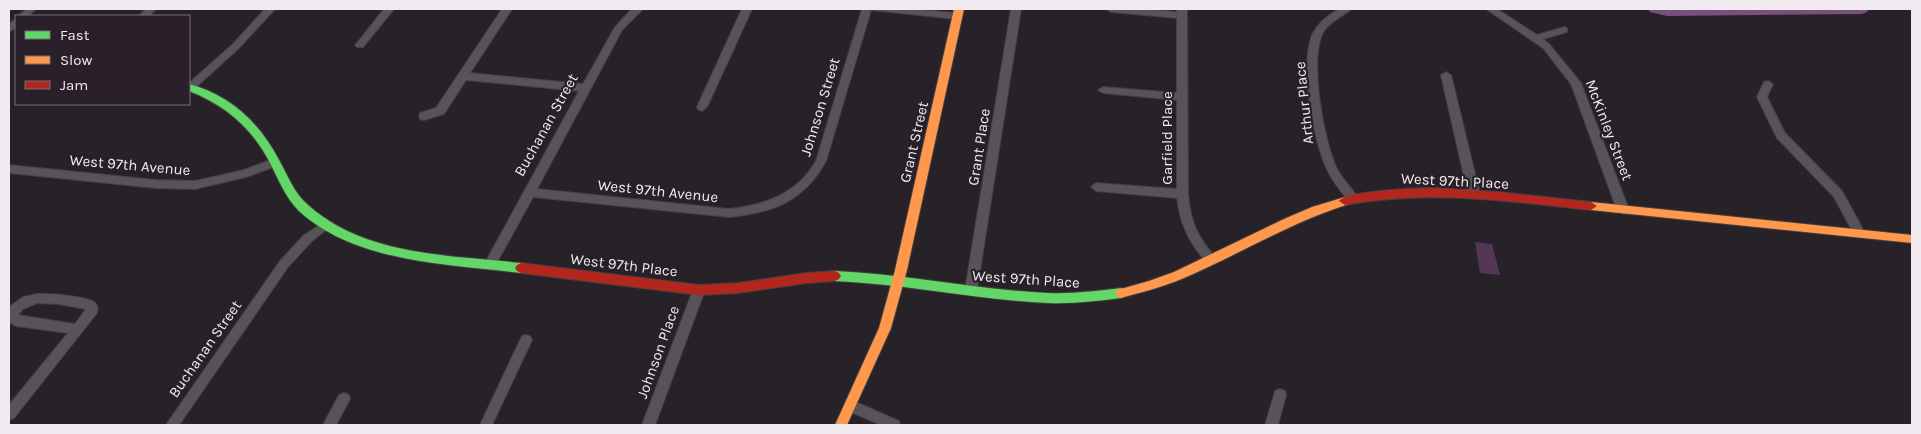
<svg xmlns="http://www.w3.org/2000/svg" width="1921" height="434" font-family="Karla,sans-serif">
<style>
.green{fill:#543657}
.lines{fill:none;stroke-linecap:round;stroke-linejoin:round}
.river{fill:#77517b;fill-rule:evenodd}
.street-casing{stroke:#423f42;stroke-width:2}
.fast-casing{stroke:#423f42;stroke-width:2}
.slow-casing{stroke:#423f42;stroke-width:2}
.jam-casing{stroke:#423f42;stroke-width:2}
.street{fill:#585259;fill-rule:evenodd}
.fast{fill:#63d668;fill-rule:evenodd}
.slow{fill:#ff974d;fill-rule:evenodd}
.jam{fill:#b3261e;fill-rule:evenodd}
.labels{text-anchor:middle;stroke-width:4.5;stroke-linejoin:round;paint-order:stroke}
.street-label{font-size:15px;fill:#f1ebf1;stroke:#292029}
</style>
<rect width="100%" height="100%" fill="#272227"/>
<!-- green -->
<path class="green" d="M 1475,242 L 1492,244 L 1500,275 L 1480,273 Z"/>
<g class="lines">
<!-- river -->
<path class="river" d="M 1648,9 L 1869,9 L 1867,12 L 1862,14 L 1667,16 L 1650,12 Z"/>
<defs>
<path id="street" d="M 26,9 L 36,9 L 28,16 L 18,16 Z
M 146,9 L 156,9 L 149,16 L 139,16 Z
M 265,9 L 275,9 L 239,48 L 194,89 L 189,90 L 189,83 L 233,44 Z
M 384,9 L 394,9 L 363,47 L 357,47 L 355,45 L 357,43 Z
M 502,9 L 512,9 L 470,73 L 583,84 L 615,27 L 632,9 L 643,9 L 622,30 L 537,189 L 729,209 C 765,205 797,194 816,161 L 862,9 L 907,9 L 957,13 L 962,16 L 957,19 L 871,10 L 826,161 C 804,201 773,213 729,217 L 533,197 L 495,266 L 487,266 L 485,263 L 579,91 L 466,80 L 444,114 L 424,120 L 420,119 L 419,116 L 420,113 L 436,108 Z
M 742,9 L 752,9 L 707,107 L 702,111 L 698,109 L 697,107 Z
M 1011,9 L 1021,9 L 977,290 L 975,293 L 967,293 L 965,290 Z
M 1106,9 L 1143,9 L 1177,12 L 1177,9 L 1187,9 L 1188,194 C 1191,222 1196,234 1214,256 L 1216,259 L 1214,262 L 1206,262 C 1189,242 1180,224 1177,198 L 1096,191 L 1091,187 L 1096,183 L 1177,189 L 1177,100 L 1103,93 L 1098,90 L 1103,87 L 1177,93 L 1177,18 L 1111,12 Z
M 1339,9 L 1351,9 C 1343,17 1331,20 1324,31 C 1308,57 1324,140 1336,167 C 1342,179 1352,188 1359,199 L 1353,203 L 1349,202 C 1341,191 1331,180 1326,167 C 1313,138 1300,65 1312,35 C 1318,23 1328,15 1339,9 Z
M 1486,9 L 1497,9 L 1537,35 L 1564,27 L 1567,28 L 1567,32 L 1543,39 L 1549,44 L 1581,83 L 1629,210 L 1627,213 L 1623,214 L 1617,210 L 1571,84 L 1543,48 Z
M 16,19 L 16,27 L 9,32 L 9,24 Z
M 1446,72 L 1451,75 L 1480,194 L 1474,198 L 1468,194 L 1441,75 Z
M 1768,81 L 1773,84 L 1767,97 L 1785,133 L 1842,191 L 1865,233 L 1863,236 L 1855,236 L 1834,197 L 1777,138 L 1757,97 L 1764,82 Z
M 275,158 L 280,162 L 279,165 L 246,177 L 195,189 L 156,188 L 9,173 L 9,165 L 156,180 L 195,181 L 244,170 Z
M 325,222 L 329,223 L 331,226 L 312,241 L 288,267 L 179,425 L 166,425 L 280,261 L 304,235 Z
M 699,285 L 703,287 L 705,290 L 655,425 L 642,425 L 693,290 L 695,287 Z
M 37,294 C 48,293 85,296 94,302 C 98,305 98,308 97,313 L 14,418 L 9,420 L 9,405 L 68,333 L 16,326 L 9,322 L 9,307 L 23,297 ZM 37,303 L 58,304 L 86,309 L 75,324 L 18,315 L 23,309 Z
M 526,335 L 530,336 L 532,340 L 492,425 L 480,425 L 522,336 Z
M 1280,389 L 1285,391 L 1286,395 L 1278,425 L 1265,425 L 1274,395 L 1275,391 Z
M 344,393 L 349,395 L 350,399 L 336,425 L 323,425 L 339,395 Z
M 851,400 L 899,421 L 900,425 L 881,425 L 846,410 L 845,406 L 846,402 Z"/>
<path id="fast" d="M 189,84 C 230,95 260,123 279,160 C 288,176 294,193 308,205 C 365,256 449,255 521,263 L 525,265 L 527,268 L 525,271 L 521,273 C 449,264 354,263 298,210 C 285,197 278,178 269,161 C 251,127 225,105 189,91 Z
M 835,271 C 907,274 977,290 1048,293 C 1073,294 1097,291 1121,288 L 1125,290 L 1127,293 L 1125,296 L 1121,298 C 1097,301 1073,304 1048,303 C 977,300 907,284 835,281 L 831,279 L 829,276 L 831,273 Z"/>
<path id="slow" d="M 954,9 L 964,9 L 907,270 L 891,328 L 847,425 L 835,425 L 879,328 L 895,270 Z
M 1345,197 L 1349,198 L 1351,201 L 1349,204 C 1289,223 1240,254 1184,278 C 1163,287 1142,292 1121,298 L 1117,296 L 1115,293 L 1117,290 L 1149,281 L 1174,272 L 1284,219 L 1312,207 Z
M 1591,202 L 1912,235 L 1912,243 L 1591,210 L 1585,206 Z"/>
<path id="jam" d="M 1437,188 L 1499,192 L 1591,202 L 1597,206 L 1591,210 C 1506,201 1430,189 1345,205 L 1339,201 C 1348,190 1420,188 1437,188 Z
M 521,263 L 699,285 L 738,283 L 807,273 L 835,271 L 839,273 L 841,276 L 839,279 L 835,281 L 807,283 L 738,293 L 699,295 L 521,273 L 517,271 L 515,268 L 517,265 Z"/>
</defs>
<!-- street casing -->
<use href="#street" class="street-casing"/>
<!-- fast casing -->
<use href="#fast" class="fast-casing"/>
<!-- slow casing -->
<use href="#slow" class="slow-casing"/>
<!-- jam casing -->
<use href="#jam" class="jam-casing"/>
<!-- street -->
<use href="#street" class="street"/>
<!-- fast -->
<use href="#fast" class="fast"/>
<!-- slow -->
<use href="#slow" class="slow"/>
<!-- jam -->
<use href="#jam" class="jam"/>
</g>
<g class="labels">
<!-- street labels -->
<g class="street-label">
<text transform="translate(1304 103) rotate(-96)" y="5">Arthur Place</text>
<text transform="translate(820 107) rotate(-73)" y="5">Johnson Street</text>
<text transform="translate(546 125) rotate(-61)" y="5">Buchanan Street</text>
<text transform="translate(1609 130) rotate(69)" y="5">McKinley Street</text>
<text transform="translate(1167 138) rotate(-90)" y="5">Garfield Place</text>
<text transform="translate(914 142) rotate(-77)" y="5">Grant Street</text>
<text transform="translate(979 147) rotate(-81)" y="5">Grant Place</text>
<text transform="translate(130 165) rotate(5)" y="5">West 97th Avenue</text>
<text transform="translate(1455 181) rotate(3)" y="5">West 97th Place</text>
<text transform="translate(658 191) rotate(6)" y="5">West 97th Avenue</text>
<text transform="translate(624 265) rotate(7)" y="5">West 97th Place</text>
<text transform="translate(1026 279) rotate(4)" y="5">West 97th Place</text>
<text transform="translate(205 349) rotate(-55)" y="5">Buchanan Street</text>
<text transform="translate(658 352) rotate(-70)" y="5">Johnson Place</text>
</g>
</g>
<!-- border -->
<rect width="1921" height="434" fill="none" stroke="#f1ebf1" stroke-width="20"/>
<!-- legend -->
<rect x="15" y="15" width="175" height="90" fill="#292029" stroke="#797179"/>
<rect x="25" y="31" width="25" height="8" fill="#63d668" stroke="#797179"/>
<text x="60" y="40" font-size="15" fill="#f1ebf1">Fast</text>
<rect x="25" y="56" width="25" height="8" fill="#ff974d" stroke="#797179"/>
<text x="60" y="65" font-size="15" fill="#f1ebf1">Slow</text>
<rect x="25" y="81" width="25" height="8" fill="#b3261e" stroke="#797179"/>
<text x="60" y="90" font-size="15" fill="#f1ebf1">Jam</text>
</svg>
